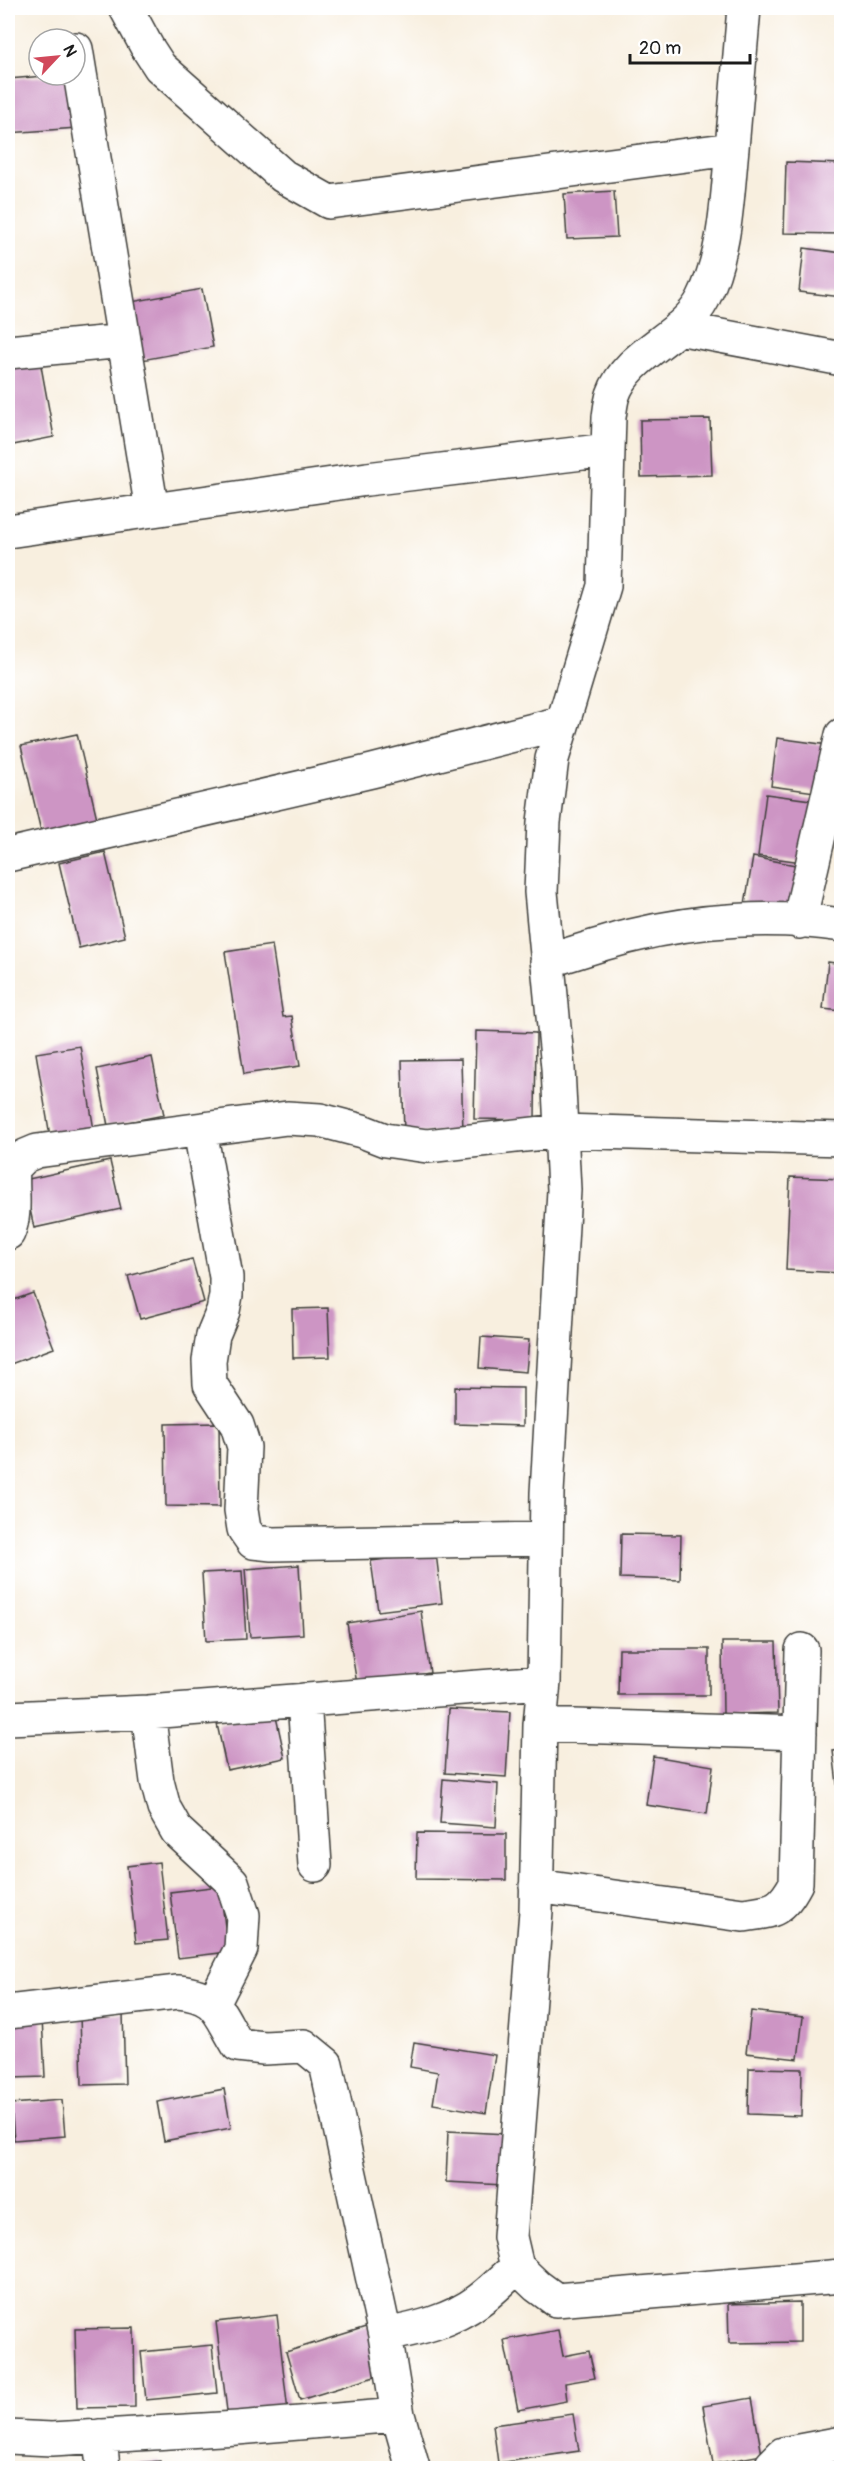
<svg xmlns="http://www.w3.org/2000/svg" width="849" height="2476" font-family="Pangolin,sans-serif">
<style>
.building{fill:#cd95c4}
.lines{fill:none;stroke-linecap:round;stroke-linejoin:round}
.minor-casing{stroke:#3d3c39;stroke-width:36}
.minor{stroke:#fff;stroke-width:33}
</style>
<rect width="100%" height="100%" fill="#fff"/>
<filter id="ink" filterUnits="userSpaceOnUse"><feTurbulence type="fractalNoise" baseFrequency=".0167" numOctaves="2"/><feDisplacementMap in="SourceGraphic" scale="12" xChannelSelector="R" yChannelSelector="G"/><feConvolveMatrix kernelMatrix="1 2 1 2 8 2 1 2 1" color-interpolation-filters="sRGB"/></filter>
<filter id="wash" filterUnits="userSpaceOnUse"><feTurbulence type="fractalNoise" baseFrequency=".008" numOctaves="4" result="noise"/><feDisplacementMap in="SourceGraphic" scale="24" xChannelSelector="R" yChannelSelector="G"/><feGaussianBlur stdDeviation="1.35" result="paint"/><feColorMatrix in="noise" values="0 0 0 0 0 0 0 0 0 0 0 0 0 0 0 0 0 1.4 0 .05"/><feComposite in="paint" operator="in"/></filter>
<g filter="url(#wash)">
<rect width="100%" height="100%" fill="#f8efdf"/>
<g id="blocks">
<!-- building -->
<path class="building" d="M 57,75 L 73,75 L 77,128 L 8,133 L 8,79 Z
M 786,162 L 842,164 L 842,234 L 784,233 Z
M 614,191 L 617,237 L 567,239 L 564,194 Z
M 804,248 L 842,253 L 842,297 L 799,292 Z
M 202,289 L 213,347 L 142,360 L 131,302 Z
M 39,355 L 54,437 L 8,446 L 8,361 Z
M 710,419 L 712,475 L 641,477 L 640,420 Z
M 77,734 L 99,827 L 43,840 L 21,746 Z
M 777,738 L 828,745 L 822,793 L 771,786 Z
M 766,794 L 818,801 L 809,863 L 758,856 Z
M 105,852 L 125,937 L 79,948 L 59,863 Z
M 753,857 L 801,866 L 792,913 L 745,904 Z
M 272,945 L 283,1017 L 292,1016 L 300,1066 L 244,1074 L 225,952 Z
M 828,962 L 842,964 L 842,1011 L 823,1009 Z
M 476,1031 L 536,1033 L 535,1120 L 474,1119 Z
M 80,1046 L 94,1130 L 50,1136 L 36,1053 Z
M 152,1057 L 164,1115 L 108,1126 L 97,1069 Z
M 461,1059 L 463,1132 L 404,1133 L 402,1060 Z
M 110,1161 L 121,1209 L 34,1228 L 24,1180 Z
M 790,1177 L 842,1179 L 841,1273 L 786,1270 Z
M 192,1259 L 204,1302 L 140,1319 L 128,1276 Z
M 33,1293 L 54,1348 L 8,1365 L 8,1302 Z
M 328,1308 L 330,1357 L 293,1358 L 292,1309 Z
M 481,1337 L 529,1340 L 526,1372 L 479,1368 Z
M 455,1387 L 523,1388 L 523,1426 L 455,1424 Z
M 219,1423 L 220,1507 L 166,1506 L 165,1424 Z
M 621,1534 L 681,1535 L 680,1580 L 620,1578 Z
M 436,1553 L 442,1603 L 378,1611 L 371,1561 Z
M 299,1565 L 303,1634 L 250,1637 L 245,1569 Z
M 242,1571 L 246,1639 L 206,1641 L 202,1573 Z
M 421,1611 L 430,1673 L 357,1684 L 347,1623 Z
M 722,1642 L 776,1642 L 778,1713 L 723,1714 Z
M 619,1649 L 709,1649 L 709,1695 L 618,1695 Z
M 449,1709 L 510,1712 L 506,1777 L 445,1773 Z
M 275,1712 L 285,1758 L 227,1770 L 217,1724 Z
M 842,1750 L 842,1808 L 840,1808 L 833,1751 Z
M 653,1756 L 713,1766 L 707,1814 L 646,1805 Z
M 443,1779 L 498,1784 L 496,1827 L 440,1823 Z
M 417,1833 L 506,1834 L 506,1880 L 416,1879 Z
M 159,1862 L 168,1940 L 136,1943 L 127,1866 Z
M 220,1886 L 228,1952 L 178,1958 L 170,1892 Z
M 751,2011 L 803,2017 L 798,2059 L 746,2053 Z
M 123,2013 L 125,2084 L 82,2085 L 80,2014 Z
M 42,2018 L 45,2077 L 11,2078 L 8,2020 Z
M 414,2042 L 495,2055 L 486,2113 L 433,2104 L 438,2072 L 410,2067 Z
M 749,2068 L 802,2069 L 801,2116 L 748,2114 Z
M 224,2089 L 231,2128 L 164,2141 L 157,2102 Z
M 62,2100 L 65,2136 L 14,2140 L 11,2104 Z
M 448,2131 L 507,2134 L 504,2185 L 446,2182 Z
M 800,2302 L 800,2342 L 729,2343 L 728,2304 Z
M 277,2315 L 288,2412 L 228,2419 L 216,2322 Z
M 369,2326 L 384,2374 L 300,2400 L 286,2352 Z
M 134,2328 L 135,2407 L 77,2408 L 75,2329 Z
M 558,2330 L 563,2356 L 589,2351 L 595,2378 L 565,2383 L 567,2401 L 518,2410 L 504,2340 Z
M 212,2345 L 217,2393 L 146,2400 L 141,2352 Z
M 752,2398 L 762,2455 L 713,2464 L 703,2406 Z
M 573,2414 L 579,2451 L 498,2463 L 493,2425 Z
M 160,2461 L 161,2468 L 113,2468 L 113,2465 Z"/>
</g>
</g>
<g filter="url(#ink)">
<use href="#blocks" fill-opacity="0" stroke="#3d3c39" stroke-width="1.5"/>
<g class="lines">
<defs>
<path id="minor" d="M 126,8 L 147,47 L 160,67 L 283,176 L 329,202 L 732,149
M 744,8 C 740,54 736,101 732,148 C 727,199 726,253 703,299 C 683,338 628,352 613,395 C 611,401 610,410 609,417 L 604,586 L 552,759 L 544,822 L 541,892 L 558,1068 L 564,1190 L 547,1493 L 544,1682 L 540,1725 L 536,1911 L 510,2237 L 517,2267 L 537,2286 L 556,2300 L 842,2276
M 76,49 L 152,510
M 678,328 L 842,359
M 8,352 L 124,341
M 8,531 L 367,479 L 608,450
M 8,855 L 372,771 L 561,723
M 799,922 L 842,735
M 547,961 C 575,953 603,943 631,936 C 699,919 773,915 842,925
M 200,1130 L 226,1277 L 226,1295 L 223,1311 L 213,1335 L 209,1361 L 210,1384 L 237,1425 L 244,1447 L 241,1510 L 244,1529 L 253,1542 L 272,1544 L 546,1539
M 8,1233 C 17,1212 11,1190 13,1168 L 25,1156 L 37,1151 L 287,1118 L 320,1120 L 362,1131 L 385,1140 L 427,1146 L 561,1131 L 842,1139
M 304,1700 L 315,1865
M 148,1712 L 157,1781 L 164,1808 L 177,1831 L 232,1882 L 243,1915 L 241,1949 L 213,2004
M 8,1718 L 148,1712 L 544,1682
M 540,1725 L 800,1733
M 536,1886 L 743,1915 C 774,1911 781,1911 796,1883 L 802,1650
M 8,2012 L 178,1992 C 219,1996 218,2013 238,2045 L 264,2048 L 304,2046 L 326,2064 L 385,2335 L 398,2415 L 413,2468
M 385,2335 C 417,2329 451,2321 478,2301 C 492,2291 504,2278 517,2267
M 100,2436 L 103,2468
M 8,2437 L 52,2439 L 237,2428 L 398,2415
M 772,2468 L 772,2465 L 783,2454 L 842,2443"/>
</defs>
<!-- minor casing -->
<use href="#minor" class="minor-casing"/>
<!-- minor -->
<use href="#minor" class="minor"/>
</g>
</g>
<!-- margin -->
<rect width="849" height="2476" fill="none" stroke="#fff" stroke-width="30"/>
<!-- north arrow -->
<g transform="translate(57 57) rotate(64)"><circle r="28" fill="#ffffff" stroke="#a4a4a4" stroke-width="1.5"/>
<path d="M0-4.5L10 22L0 15L-10 22Z" fill="#d1495b"/>
<text y="-9" font-size="16" font-weight="bold" text-anchor="middle" fill="#1c1c1c">N</text>
</g>
<!-- scale -->
<path d="M630 54v9h120v-9" fill="none" stroke="#1c1c1c" stroke-width="3"/>
<text x="639" y="54" font-size="18" fill="#1c1c1c" stroke="#ffffff" stroke-width="4.5" paint-order="stroke">20 m</text>
</svg>
